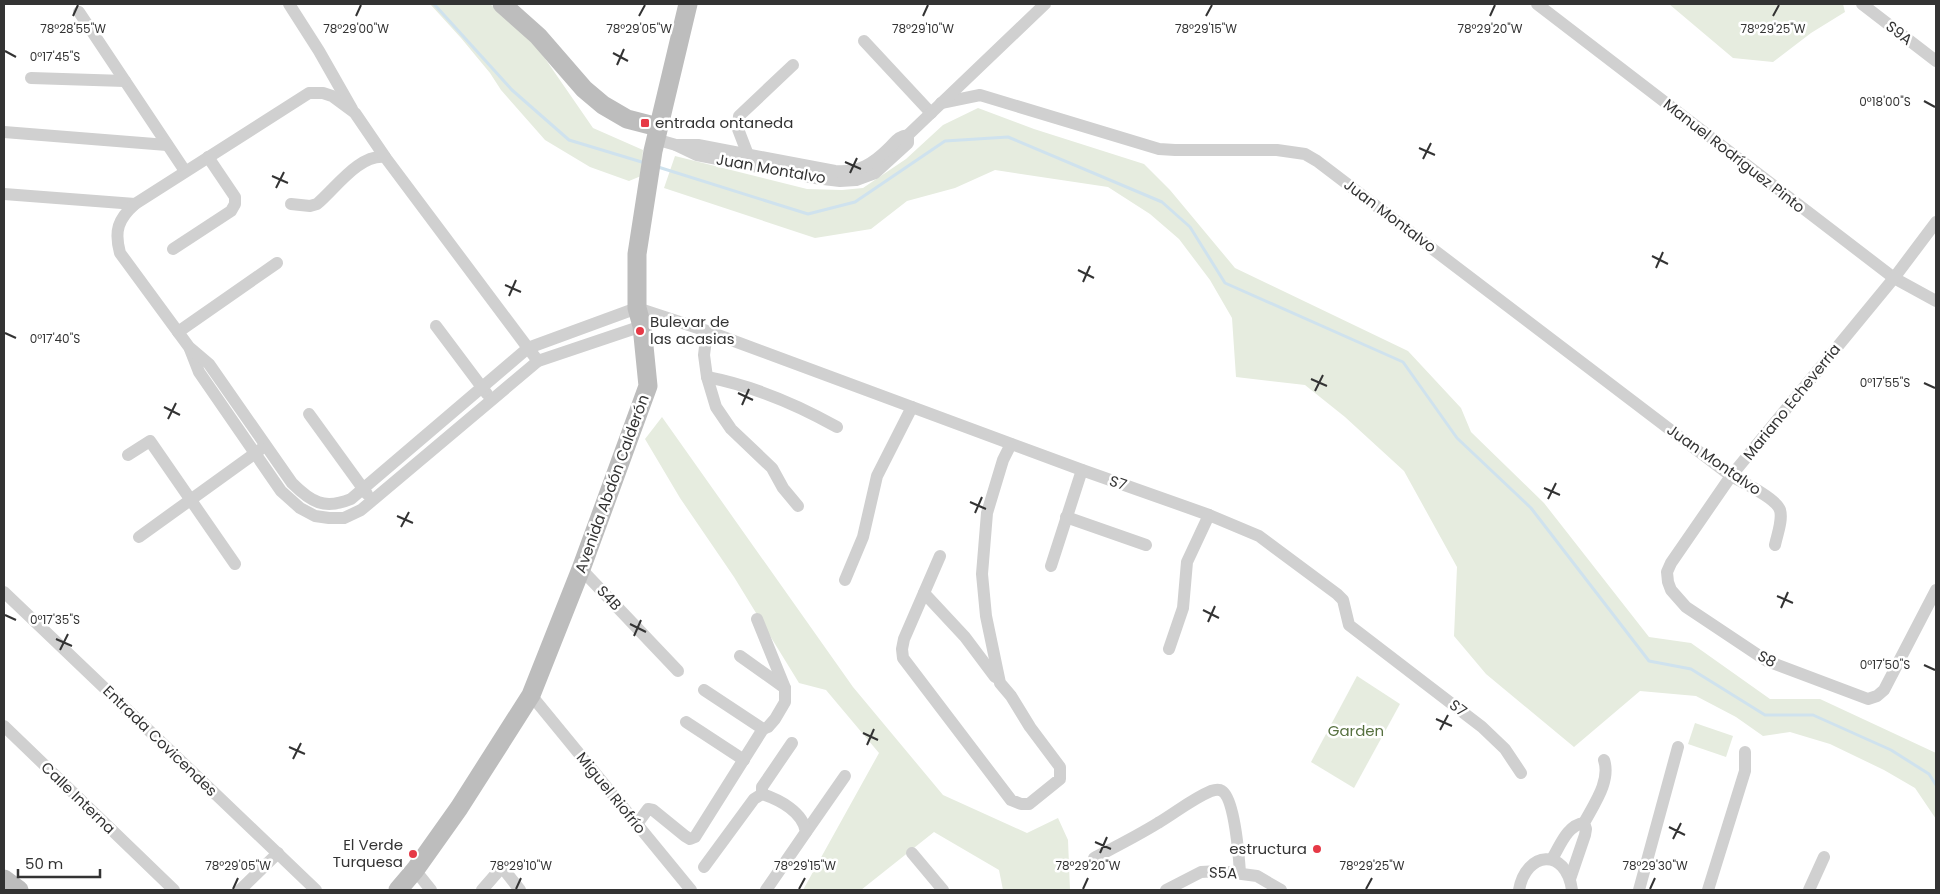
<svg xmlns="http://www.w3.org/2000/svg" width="1940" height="894" font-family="Poppins,sans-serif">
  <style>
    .green { fill: #e6ecdf }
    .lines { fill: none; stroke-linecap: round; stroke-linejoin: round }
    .stream { stroke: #cfe2ee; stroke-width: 3 }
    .street { stroke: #d0d0d0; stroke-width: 12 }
    .secondary { stroke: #bdbdbd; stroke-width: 19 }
    .ticks { fill: none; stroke: #333; stroke-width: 2 }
    .poi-dot { fill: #e63946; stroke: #fff; stroke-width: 2 }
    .labels { text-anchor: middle; stroke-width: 5; stroke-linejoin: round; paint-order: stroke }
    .street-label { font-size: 15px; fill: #333; stroke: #fff }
    .poi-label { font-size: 15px; fill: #333; stroke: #fff; text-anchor: start }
    .park-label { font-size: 15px; fill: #56703f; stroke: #fff }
    .ticks-label { font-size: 12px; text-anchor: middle; fill: #333; stroke: #fff; stroke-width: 5; stroke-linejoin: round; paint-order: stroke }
  </style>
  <rect width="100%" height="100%" fill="#fff"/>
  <!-- green -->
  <g class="green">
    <path d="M430 4H490L535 44 593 128 643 150 641 176 629 181 590 167 545 140 501 90 490 73 461 38Z"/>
    <path d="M1669 4H1843L1845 12 1811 33 1773 62 1733 58Z"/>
    <path d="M978 108 1034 129 1144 164 1170 190 1235 268 1408 351 1461 408 1471 432 1544 503 1649 637 1691 643 1770 699H1820L1936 753V819L1915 788 1884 770 1830 744 1790 732 1763 736 1736 717 1696 696 1640 691 1574 747 1486 674 1454 636 1457 567 1404 471 1345 417 1305 385 1236 377 1232 318 1210 280 1179 239 1150 214 1108 187 995 170 955 188 907 201 871 229 815 238 664 188 675 156 807 189 842 190 863 188 906 159 943 125Z"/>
    <path d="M662 417 853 687 943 795 1027 833 1058 818 1068 840 1070 890H1003L999 870 934 832 861 890H803L879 753 826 690 799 683 734 577 680 498 645 439Z"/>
    <path d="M1357 676 1400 704 1354 788 1311 762Z"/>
    <path d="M1695 723 1733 736 1726 757 1688 744Z"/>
  </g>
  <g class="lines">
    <!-- stream -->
    <g class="stream">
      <path d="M434 4 512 90 569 140 645 163"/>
      <path d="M658 167 808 214 855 202 945 141 1008 137 1162 202 1190 227 1225 283 1403 362 1457 438 1531 508 1649 661 1691 669 1765 715H1813L1891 750 1929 774 1936 785"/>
    </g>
    <!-- street -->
    <g class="street">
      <path d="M289 4 319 51 352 109"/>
      <path d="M1537 4 1894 278 1936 301"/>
      <path d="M1862 4 1936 61"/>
      <path d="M79 12 185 171"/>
      <path d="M864 41 931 113"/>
      <path d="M31 78 125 81"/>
      <path d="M941 103 980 95 1159 149 1175 150H1277L1305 154 1317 161 1731 476C1742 482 1776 498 1780 510 1783 520 1777 535 1775 545"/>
      <path d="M4 132 167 145"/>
      <path d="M655 139 676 145 697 155 815 178 840 181 856 180 875 173 908 143V135"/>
      <path d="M676 145H698L835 171C859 173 873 164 890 147 896 141 899 136 908 135L1045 4"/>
      <path d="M748 155 738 129 739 116 793 65"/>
      <path d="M4 194 135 204"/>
      <path d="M291 204 310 206 317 204C336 188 359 154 385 157"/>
      <path d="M1936 222 1894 278 1731 476 1671 563 1667 572 1668 582 1671 590 1686 607 1767 661 1868 699 1877 696 1884 690 1936 590"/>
      <path d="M173 249 231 211 235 204V197L208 157"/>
      <path d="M436 326 487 394"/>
      <path d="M707 331 704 355 707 377 716 407 731 429 772 468 783 488 798 506"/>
      <path d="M178 332 277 263"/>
      <path d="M190 349 199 372 281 491 300 508 315 516 329 518H344L361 510 538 361 642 326"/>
      <path d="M538 361 528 348 385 157 355 113 332 96 323 93H309L135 204C118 219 114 231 120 253L189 347 209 364 292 483C311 502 324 510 351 499L528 348 637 308 707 331 1082 470 1209 515 1259 536 1337 594 1343 600 1349 625 1482 727 1505 749 1521 773"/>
      <path d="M707 377C754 386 796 404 837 427"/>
      <path d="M309 414 367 494"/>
      <path d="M128 455 150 441 235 564"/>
      <path d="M1066 517 1146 545"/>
      <path d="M139 537 261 449"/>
      <path d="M940 556 904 639 902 649 903 658 1011 800 1021 804H1029L1060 779V767L1030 727 1011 696 1000 683 986 616 982 574 987 513 1003 460 1011 444"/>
      <path d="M1051 566 1082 470"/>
      <path d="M581 569 678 671"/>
      <path d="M845 580 863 537 877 476 912 407"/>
      <path d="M4 592 316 890"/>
      <path d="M924 593 965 637 995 677"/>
      <path d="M1169 649 1183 608 1187 562 1209 515"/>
      <path d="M740 656 785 688"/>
      <path d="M704 690 763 729 768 727 775 719 785 702V688L757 619"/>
      <path d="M531 695 691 890"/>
      <path d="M686 722 744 760"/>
      <path d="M4 726 174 890"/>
      <path d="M762 794V787L792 743"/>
      <path d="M637 824 648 809 653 810 685 836 690 839 695 837 763 729"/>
      <path d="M806 832 845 776"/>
      <path d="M912 853 943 890"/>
      <path d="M1094 858C1115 847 1137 836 1158 823 1175 813 1192 799 1211 791 1214 790 1219 789 1222 791 1235 799 1239 858 1240 873"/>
      <path d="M1552 859C1560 846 1567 825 1584 823"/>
      <path d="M704 867 754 799 762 794C780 800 803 812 806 832L766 890"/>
      <path d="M415 870 431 890"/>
      <path d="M1570 879 1585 835 1586 829 1584 823C1594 804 1611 781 1604 760"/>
      <path d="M240 890 278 853"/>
      <path d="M482 890 502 867 520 890"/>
      <path d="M1166 890 1201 872 1219 871 1257 876 1281 890"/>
      <path d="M1519 890C1526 851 1566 847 1572 890"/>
      <path d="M1639 890 1678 747"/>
      <path d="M1708 890 1745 771V752"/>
      <path d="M1809 890 1824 857"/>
    </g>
    <!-- secondary -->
    <g class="secondary">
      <path d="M502 4 538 36 584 89 603 105 627 119 658 127"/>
      <path d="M4 879 19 890"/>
      <path d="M398 890 415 870 459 808 531 695 581 569 648 386 642 326 637 308V254L653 151 688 4"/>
    </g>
  </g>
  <!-- ticks -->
  <path class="ticks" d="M73 16 78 5M356 16 361 5M639 16 645 5M923 16 928 5M1206 16 1212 5M1490 16 1495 5M1773 16 1779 5M5 51 16 57M613 53 628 61M617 65 624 49M1924 101 1935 107M1419 148 1435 155M1423 159 1431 143M845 162 861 169M850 173 857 158M272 176 288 183M276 188 284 172M1652 256 1668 264M1656 268 1663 252M1078 270 1094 278M1083 282 1090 266M505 285 521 292M509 296 516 280M5 333 16 338M1311 379 1327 386M1924 383 1935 388M1315 391 1323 375M738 393 753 400M742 405 749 389M164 407 180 415M168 419 176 403M1544 488 1560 495M1548 499 1556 483M970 502 986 509M975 513 982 497M397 516 413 523M401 527 409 512M1777 596 1793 603M1781 608 1788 592M1203 610 1219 618M5 615 16 620M1208 622 1215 606M630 624 646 632M634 636 641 620M56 639 72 646M60 650 68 634M1924 665 1935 670M1436 719 1452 726M1440 730 1448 715M863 733 878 740M867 745 874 729M289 747 305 754M293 759 301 743M1669 827 1685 835M1673 839 1681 823M1095 842 1111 849M1100 853 1107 837M233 889 238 878M516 889 521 878M799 889 805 878M1083 889 1088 878M1366 889 1372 878M1650 889 1655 878"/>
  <!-- markers -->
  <g class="poi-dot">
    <rect x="640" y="118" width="10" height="10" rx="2.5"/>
    <circle cx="640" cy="331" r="5"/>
    <circle cx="1317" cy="849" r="5"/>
    <circle cx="413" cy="854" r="5"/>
  </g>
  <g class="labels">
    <!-- street labels -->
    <g class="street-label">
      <text transform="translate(1899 33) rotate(38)" y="5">S9A</text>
      <text transform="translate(1734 156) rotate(38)" y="5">Manuel Rodríguez Pinto</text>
      <text transform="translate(771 169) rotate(10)" y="5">Juan Montalvo</text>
      <text transform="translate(1390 216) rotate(37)" y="5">Juan Montalvo</text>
      <text transform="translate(1792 402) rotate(-51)" y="5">Mariano Echeverria</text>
      <text transform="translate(1714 460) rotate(35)" y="5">Juan Montalvo</text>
      <text transform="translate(1118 483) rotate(19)" y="5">S7</text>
      <text transform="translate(612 484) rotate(-70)" y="5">Avenida Abdón Calderón</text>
      <text transform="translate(609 598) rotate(47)" y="5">S4B</text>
      <text transform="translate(1767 659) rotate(28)" y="5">S8</text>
      <text transform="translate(1458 708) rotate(37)" y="5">S7</text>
      <text transform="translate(160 741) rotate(44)" y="5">Entrada Covicendes</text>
      <text transform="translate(611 793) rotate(51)" y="5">Miguel Riofrío</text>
      <text transform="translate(78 798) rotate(44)" y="5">Calle Interna</text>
      <text transform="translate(1223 873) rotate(2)" y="5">S5A</text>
    </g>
    <!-- poi labels -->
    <g class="poi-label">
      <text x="655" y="128">entrada ontaneda</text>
      <text x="650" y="327">Bulevar de<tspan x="650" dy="17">las acasias</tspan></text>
      <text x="403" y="850" text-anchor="end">El Verde<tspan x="403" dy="17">Turquesa</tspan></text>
      <text x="1307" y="854" text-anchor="end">estructura</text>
    </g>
    <!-- park labels -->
    <g class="park-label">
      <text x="1356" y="736">Garden</text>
    </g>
  </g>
  <g class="ticks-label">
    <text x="73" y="33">78°28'55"W</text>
    <text x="356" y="33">78°29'00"W</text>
    <text x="639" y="33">78°29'05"W</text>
    <text x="923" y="33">78°29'10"W</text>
    <text x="1206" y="33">78°29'15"W</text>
    <text x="1490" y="33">78°29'20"W</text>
    <text x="1773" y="33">78°29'25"W</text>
    <text x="55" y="61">0°17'45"S</text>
    <text x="1885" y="106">0°18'00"S</text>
    <text x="55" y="343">0°17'40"S</text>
    <text x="1885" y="387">0°17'55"S</text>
    <text x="55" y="624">0°17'35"S</text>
    <text x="1885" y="669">0°17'50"S</text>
    <text x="238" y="870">78°29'05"W</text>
    <text x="521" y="870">78°29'10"W</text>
    <text x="805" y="870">78°29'15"W</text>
    <text x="1088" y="870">78°29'20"W</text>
    <text x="1372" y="870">78°29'25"W</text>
    <text x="1655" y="870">78°29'30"W</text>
  </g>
  <!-- border -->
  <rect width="1940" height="894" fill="none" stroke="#333333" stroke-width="10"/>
  <!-- scale -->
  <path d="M18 869v8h82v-8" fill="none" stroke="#333333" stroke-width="2.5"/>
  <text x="25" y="869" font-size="15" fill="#333333" stroke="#ffffff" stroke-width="4" paint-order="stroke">50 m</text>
</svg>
